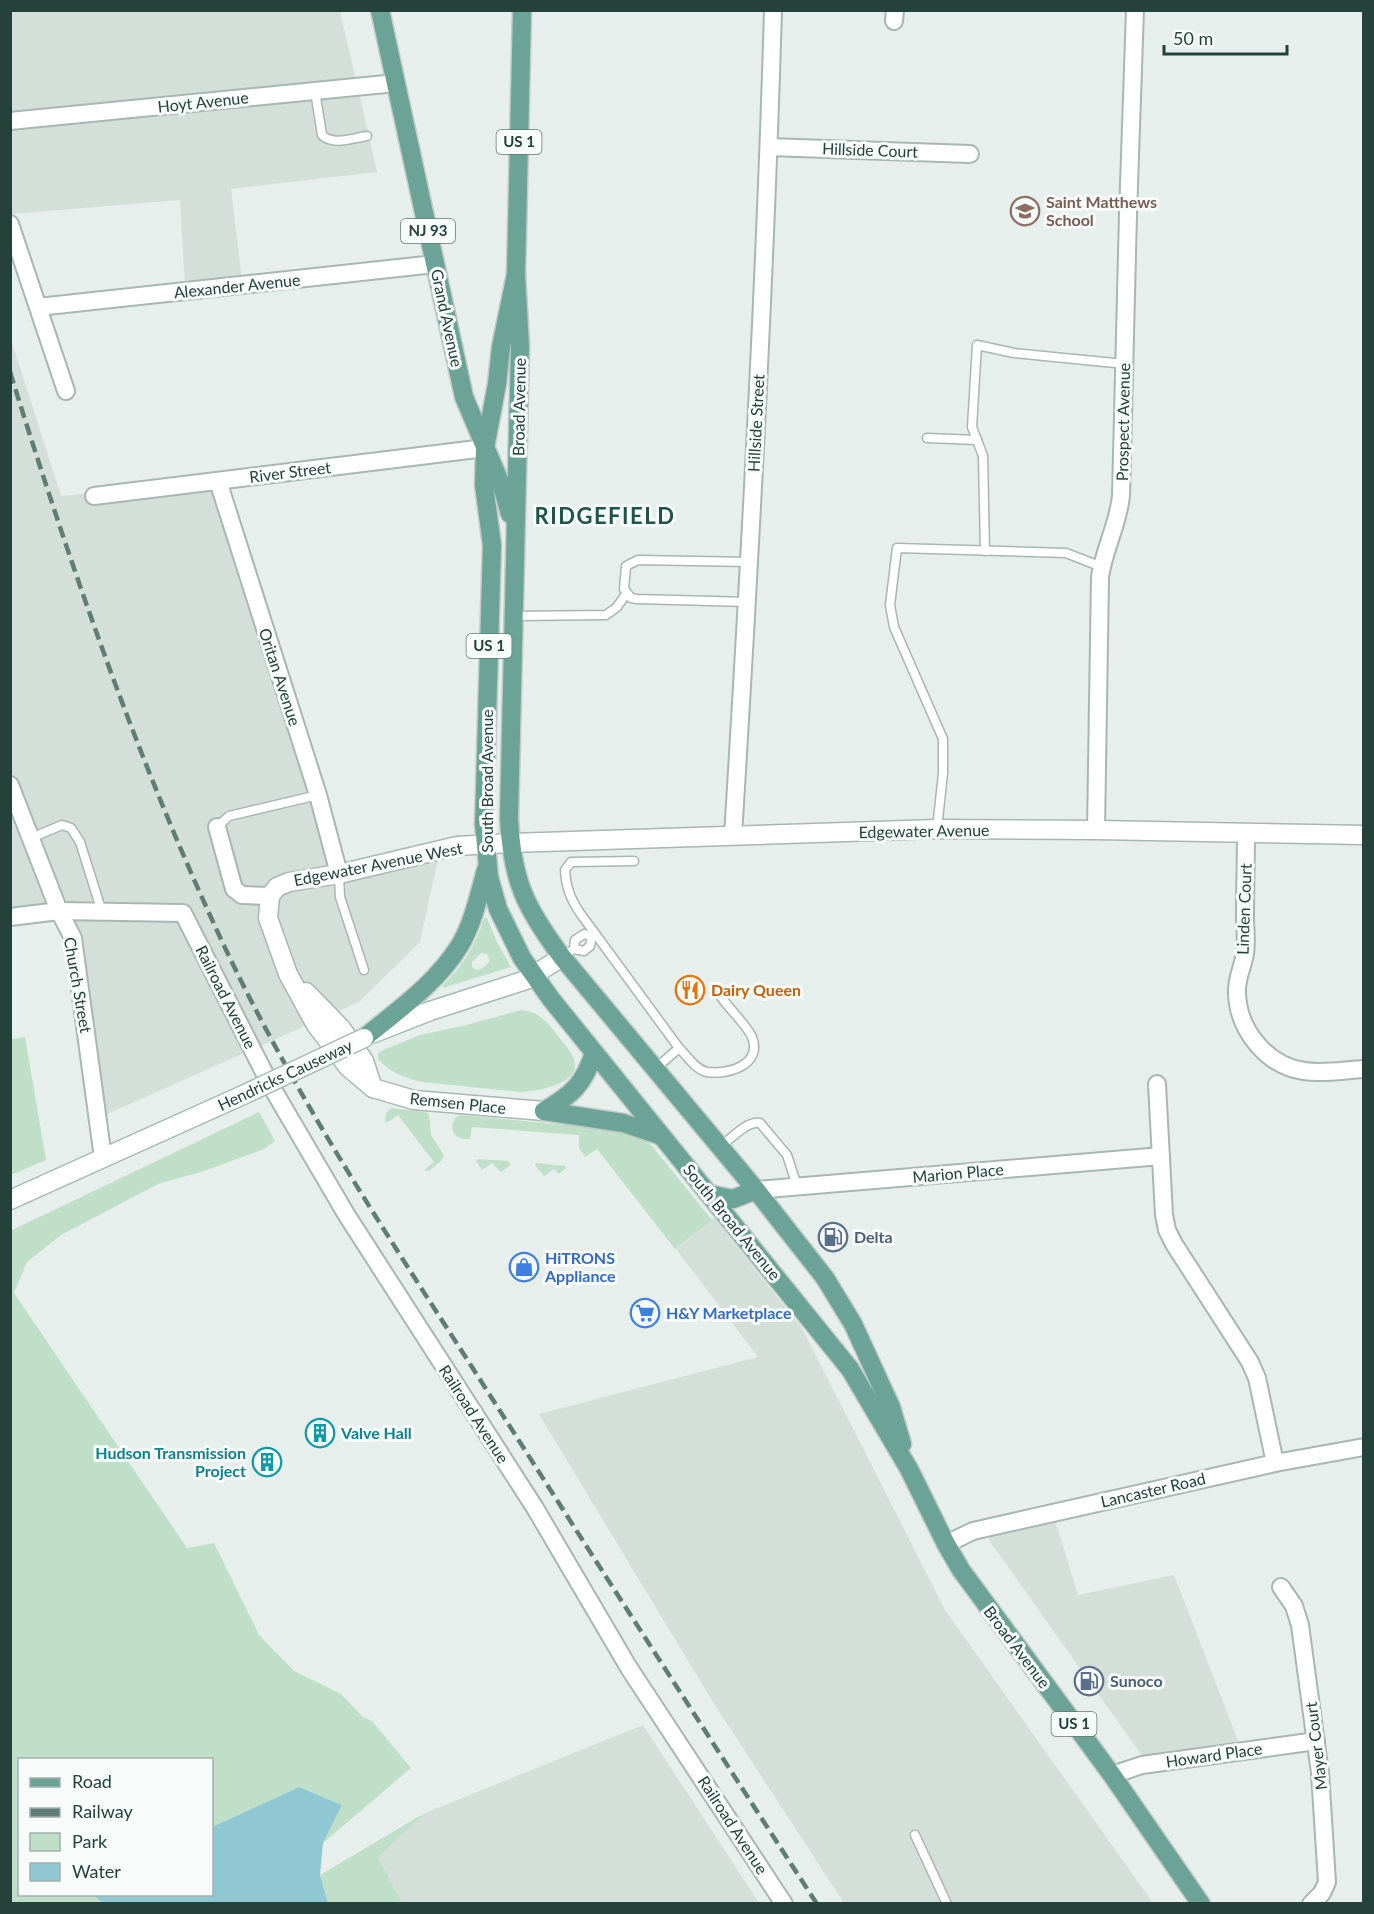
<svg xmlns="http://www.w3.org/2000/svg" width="1374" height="1914" font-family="Lato,sans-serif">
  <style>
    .built { fill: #d4dfda }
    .green { fill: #bfdfc8; fill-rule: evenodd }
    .water { fill: #8fc7d2 }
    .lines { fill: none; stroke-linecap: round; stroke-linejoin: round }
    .service-casing { stroke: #a8b7b2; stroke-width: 11 }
    .minor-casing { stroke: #a8b7b2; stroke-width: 20 }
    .tertiary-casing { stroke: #a8b7b2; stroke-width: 21 }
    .secondary-casing { stroke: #a4bab3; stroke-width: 21 }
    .primary-casing { stroke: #c2cac8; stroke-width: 21 }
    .service { stroke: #fff; stroke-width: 8 }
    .minor { stroke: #fff; stroke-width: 16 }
    .tertiary { stroke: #fff; stroke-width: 18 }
    .secondary { stroke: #fff; stroke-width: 18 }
    .primary { stroke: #6ba496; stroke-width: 18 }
    .rail { stroke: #5f7c75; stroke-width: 4.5; stroke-dasharray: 12 6; stroke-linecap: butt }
    .secondary-bridge-casing { stroke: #a4bab3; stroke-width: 21; stroke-linecap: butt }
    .secondary-bridge { stroke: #fff; stroke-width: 18 }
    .labels { text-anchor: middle; stroke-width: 6; stroke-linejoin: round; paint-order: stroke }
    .shield { fill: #f7fbf9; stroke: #637973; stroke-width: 1.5 }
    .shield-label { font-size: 15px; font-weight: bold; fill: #24413a }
    .street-label { font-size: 16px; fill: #24413a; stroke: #f7fbf9 }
    .education-label { font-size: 16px; font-weight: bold; fill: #785e54; stroke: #f7fbf9; text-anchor: start }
    .food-label { font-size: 16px; font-weight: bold; fill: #c56008; stroke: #f7fbf9; text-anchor: start }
    .service-label { font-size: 16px; font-weight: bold; fill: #4e5e75; stroke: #f7fbf9; text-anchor: start }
    .shop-label { font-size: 16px; font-weight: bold; fill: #366cbe; stroke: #f7fbf9; text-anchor: start }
    .culture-label { font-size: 16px; font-weight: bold; fill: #0d838f; stroke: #f7fbf9; text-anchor: start }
    .district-label { font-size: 22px; font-weight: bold; letter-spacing: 1.5px; fill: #205448; stroke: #f7fbf9 }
  </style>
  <rect width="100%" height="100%" fill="#e6efeb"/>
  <!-- built -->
  <g class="built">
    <path d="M11 11H340L377 172 231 189 242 281 185 287 180 200 11 214Z"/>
    <path d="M10 336 61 496 220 480 345 875 439 854 420 942 359 1002 105 1115 74 916 11 920Z"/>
    <path d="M714 1218 802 1328 945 1610 1153 1903H844L711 1699 539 1414 758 1357 676 1249Z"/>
    <path d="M1053 1513 1078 1595 1174 1575 1242 1751 1151 1768 991 1543 985 1527Z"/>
    <path d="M643 1725 759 1903H402L378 1857 425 1813Z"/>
  </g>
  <!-- green -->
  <g class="green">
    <path d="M484 918H487L496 940 511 967 443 988V985C462 967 477 943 484 918ZM481 953 487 954 490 961 483 968 477 970 472 967V962Z"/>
    <path d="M521 1010C540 1012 547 1022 558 1036 564 1044 574 1054 575 1064 577 1085 536 1091 521 1092L423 1082C406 1079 389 1072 378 1059V1053L381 1051 420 1035 467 1025Z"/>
    <path d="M25 1037 46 1160 11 1175V1039Z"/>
    <path d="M391 1108 425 1112 429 1114 431 1135 444 1155 442 1160 429 1171 424 1170 434 1162 398 1115 388 1122H385L386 1113Z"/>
    <path d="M259 1112 275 1141 264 1149 204 1171 158 1184 61 1235 27 1262 14 1293 187 1548 214 1543 259 1635 294 1671 341 1694 363 1717 372 1721 411 1768 323 1843 342 1805 299 1787 212 1827V1760H20V1894L94 1895 104 1903H11L10 1231Z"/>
    <path d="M460 1115 621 1130 645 1140 652 1146 712 1220 675 1249 597 1149 585 1157 579 1148V1135L472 1127 470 1139C456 1140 448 1132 455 1118Z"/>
    <path d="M479 1159 508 1161 511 1165 501 1172 492 1163 482 1170 476 1161Z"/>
    <path d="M536 1163 565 1166 566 1168 559 1174 554 1169 544 1176 535 1165Z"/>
    <path d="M425 1813 378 1857 402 1903H328L320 1875Z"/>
  </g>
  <!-- water -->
  <path class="water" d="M299 1787 342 1805 323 1843 320 1875 328 1903 104 1904 94 1895 212 1894V1827Z"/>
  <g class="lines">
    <!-- service casing -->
    <g class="service-casing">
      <g id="service">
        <path d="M315 91 322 135C333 146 353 138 367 136"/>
        <path d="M927 438 977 440"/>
        <path d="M985 551 983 456 972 427 977 345 1014 353 1125 364"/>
        <path d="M748 602 637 599 631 598 624 589 626 566 638 560 750 562"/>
        <path d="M514 616 606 615 617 607 626 594"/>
        <path d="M217 827 229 816 318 795"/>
        <path d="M937 829 943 773V739L894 627 890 605 897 548 1066 553 1102 567"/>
        <path d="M31 838 62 825 71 828 80 842 102 912"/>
        <path d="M634 861 571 862 565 870C566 887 570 898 580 913L679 1048C687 1056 696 1070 707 1072 728 1075 763 1065 752 1037 748 1027 728 1007 721 997"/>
        <path d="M339 874 340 897 364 970"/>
        <path d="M562 957 574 949 575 940 584 934 592 936 590 946 584 951 574 949"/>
        <path d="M655 1069 679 1048"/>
        <path d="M720 1147C731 1139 746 1121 760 1123L787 1155 797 1186"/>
        <path d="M915 1835 947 1904"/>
      </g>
    </g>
    <!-- minor casing -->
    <g class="minor-casing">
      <g id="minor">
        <path d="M894 21 895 10"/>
        <path d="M10 121 396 83"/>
        <path d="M769 147 970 154"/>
        <path d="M10 224 66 391"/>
        <path d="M38 307 435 264"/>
        <path d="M218 481 318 795 339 874"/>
        <path d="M94 496 485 448"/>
        <path d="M10 785 59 911 73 938 103 1158"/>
        <path d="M217 827 234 889 242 895 270 896"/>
        <path d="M1096 830 1100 577C1104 549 1118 525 1121 496L1128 214 1135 10"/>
        <path d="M1246 833C1246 861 1245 889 1245 916 1245 928 1247 941 1245 953 1243 967 1236 979 1237 993 1238 1030 1267 1066 1304 1071 1323 1074 1344 1070 1364 1069"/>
        <path d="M733 836C750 561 765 286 773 10"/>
        <path d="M10 917 59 911 183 913 271 1086 346 1214 535 1508 629 1668 784 1904"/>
        <path d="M1157 1084 1164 1215 1167 1230 1174 1244 1250 1362 1257 1378 1275 1463"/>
        <path d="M756 1190 1161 1156"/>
        <path d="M946 1544 973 1531 1275 1463 1364 1447"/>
        <path d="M1281 1587 1294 1606 1300 1625 1320 1773 1327 1882 1322 1893 1311 1904"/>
        <path d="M1112 1775 1142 1765 1316 1741"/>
      </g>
    </g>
    <!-- tertiary casing -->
    <g class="tertiary-casing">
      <g id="tertiary">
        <path d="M306 992 341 1028 364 1061 373 1088"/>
        <path d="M544 1111 414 1100 373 1088 348 1067 316 1025 288 974 268 918 270 896 277 887 289 882 339 874 457 846 511 843 937 829 1096 830 1364 835"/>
      </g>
    </g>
    <!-- secondary casing -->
    <g class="secondary-casing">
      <g id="secondary">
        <path d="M374 1033 430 1011 526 980 562 957"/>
        <path d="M10 1200 243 1095"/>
      </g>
    </g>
    <!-- primary casing -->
    <g class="primary-casing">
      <g id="primary">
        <path d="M380 10 464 397 503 489 510 514"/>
        <path d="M522 10 516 274 520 346 509 818C512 881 525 907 562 957L756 1190 825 1278 853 1324 891 1407 902 1444"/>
        <path d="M516 274 501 347 497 384 485 448 484 485 492 545 484 824 489 877 498 909 522 958 551 999 850 1369 909 1469 946 1544 961 1570 1112 1775 1201 1904"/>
        <path d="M364 1038C398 1010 437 983 460 945 473 923 479 895 486 870"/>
        <path d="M544 1111 623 1123 659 1135"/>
        <path d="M544 1111C572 1095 584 1084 594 1053"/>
        <path d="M709 1194 733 1199 756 1190"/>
      </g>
    </g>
    <!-- service -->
    <use href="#service" class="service"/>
    <!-- minor -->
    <use href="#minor" class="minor"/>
    <!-- tertiary -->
    <use href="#tertiary" class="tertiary"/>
    <!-- secondary -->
    <use href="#secondary" class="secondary"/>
    <!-- primary -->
    <use href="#primary" class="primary"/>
    <!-- rail -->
    <path class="rail" d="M10 372C70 564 135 754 220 937 290 1088 382 1227 472 1367 586 1546 701 1725 817 1904"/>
    <!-- secondary-bridge casing -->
    <g class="secondary-bridge-casing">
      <path id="secondary-bridge" d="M243 1095 364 1038"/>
    </g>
    <!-- secondary-bridge -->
    <use href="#secondary-bridge" class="secondary-bridge"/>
  </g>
  <!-- icons -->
  <defs>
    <g id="school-ring" transform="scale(1.5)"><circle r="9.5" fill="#f7fbf9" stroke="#8d6e63" stroke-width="1.5"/><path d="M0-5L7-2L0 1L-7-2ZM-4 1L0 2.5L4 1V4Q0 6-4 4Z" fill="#8d6e63"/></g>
    <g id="restaurant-ring" transform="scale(1.5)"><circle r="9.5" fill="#f7fbf9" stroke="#e8710a" stroke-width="1.5"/><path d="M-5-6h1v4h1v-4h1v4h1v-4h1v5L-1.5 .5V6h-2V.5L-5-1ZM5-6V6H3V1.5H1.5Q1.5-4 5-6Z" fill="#e8710a"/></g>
    <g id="fuel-ring" transform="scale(1.5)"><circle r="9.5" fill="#f7fbf9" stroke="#5c6f8a" stroke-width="1.5"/><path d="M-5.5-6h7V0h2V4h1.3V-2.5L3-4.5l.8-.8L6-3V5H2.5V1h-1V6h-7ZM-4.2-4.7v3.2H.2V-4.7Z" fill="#5c6f8a"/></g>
    <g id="shop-ring" transform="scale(1.5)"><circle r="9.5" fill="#f7fbf9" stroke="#3f7fe0" stroke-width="1.5"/><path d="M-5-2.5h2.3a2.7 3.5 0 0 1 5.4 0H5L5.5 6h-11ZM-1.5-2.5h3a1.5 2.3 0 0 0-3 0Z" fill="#3f7fe0"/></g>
    <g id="supermarket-ring" transform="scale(1.5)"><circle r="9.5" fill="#f7fbf9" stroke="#3f7fe0" stroke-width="1.5"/><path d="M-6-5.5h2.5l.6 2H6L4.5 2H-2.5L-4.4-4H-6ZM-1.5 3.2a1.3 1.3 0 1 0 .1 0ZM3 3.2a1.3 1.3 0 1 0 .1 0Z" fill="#3f7fe0"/></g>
    <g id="building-ring" transform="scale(1.5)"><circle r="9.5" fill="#f7fbf9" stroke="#0f9aa8" stroke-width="1.5"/><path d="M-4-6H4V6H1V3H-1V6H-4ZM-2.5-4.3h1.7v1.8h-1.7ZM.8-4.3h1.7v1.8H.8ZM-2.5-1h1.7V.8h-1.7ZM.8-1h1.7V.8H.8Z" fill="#0f9aa8"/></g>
  </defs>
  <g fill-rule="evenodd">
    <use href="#school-ring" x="1025" y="211"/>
    <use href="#restaurant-ring" x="690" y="990"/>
    <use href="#fuel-ring" x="833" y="1237"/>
    <use href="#shop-ring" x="524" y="1267"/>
    <use href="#supermarket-ring" x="645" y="1313"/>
    <use href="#building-ring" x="320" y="1433"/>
    <use href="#building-ring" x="267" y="1462"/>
    <use href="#fuel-ring" x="1089" y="1681"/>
  </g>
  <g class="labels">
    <!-- shield labels -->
    <g class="shield">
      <rect x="496.5" y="130" width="45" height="24" rx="4.5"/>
      <rect x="401" y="219" width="54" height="24" rx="4.5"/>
      <rect x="466.5" y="634" width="45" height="24" rx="4.5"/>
      <rect x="1051.5" y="1712" width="45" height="24" rx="4.5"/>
    </g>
    <g class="shield-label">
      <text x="519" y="147">US 1</text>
      <text x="428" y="236">NJ 93</text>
      <text x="489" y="651">US 1</text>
      <text x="1074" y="1729">US 1</text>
    </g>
    <!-- street labels -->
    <g class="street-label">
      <text transform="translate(203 102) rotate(-6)" y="6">Hoyt Avenue</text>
      <text transform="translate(870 150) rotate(2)" y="6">Hillside Court</text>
      <text transform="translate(237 286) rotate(-6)" y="6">Alexander Avenue</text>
      <text transform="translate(447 318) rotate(78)" y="6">Grand Avenue</text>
      <text transform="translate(519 407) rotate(-89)" y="6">Broad Avenue</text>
      <text transform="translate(1123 422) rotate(-89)" y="6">Prospect Avenue</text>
      <text transform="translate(756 423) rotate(-87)" y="6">Hillside Street</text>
      <text transform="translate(290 472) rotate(-7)" y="6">River Street</text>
      <text transform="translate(280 677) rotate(72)" y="6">Oritan Avenue</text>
      <text transform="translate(487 781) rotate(-90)" y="6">South Broad Avenue</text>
      <text transform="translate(924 831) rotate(-1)" y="6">Edgewater Avenue</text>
      <text transform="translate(378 864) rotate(-11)" y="6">Edgewater Avenue West</text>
      <text transform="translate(1244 909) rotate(-88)" y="6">Linden Court</text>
      <text transform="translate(78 985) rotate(80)" y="6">Church Street</text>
      <text transform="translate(226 997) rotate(63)" y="6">Railroad Avenue</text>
      <text transform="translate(285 1075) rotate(-25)" y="6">Hendricks Causeway</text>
      <text transform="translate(458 1103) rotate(6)" y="6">Remsen Place</text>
      <text transform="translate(958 1173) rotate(-5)" y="6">Marion Place</text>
      <text transform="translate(732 1222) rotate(51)" y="6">South Broad Avenue</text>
      <text transform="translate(474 1414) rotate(57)" y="6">Railroad Avenue</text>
      <text transform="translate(1153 1490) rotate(-13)" y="6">Lancaster Road</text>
      <text transform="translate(1017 1647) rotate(53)" y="6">Broad Avenue</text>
      <text transform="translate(1316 1746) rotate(-97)" y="6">Mayer Court</text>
      <text transform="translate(1214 1755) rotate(-8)" y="6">Howard Place</text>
      <text transform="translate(733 1825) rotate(57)" y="6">Railroad Avenue</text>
    </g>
    <!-- education labels -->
    <g class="education-label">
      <text x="1046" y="208">Saint Matthews<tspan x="1046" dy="18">School</tspan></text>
    </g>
    <!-- food labels -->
    <g class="food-label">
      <text x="711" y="996">Dairy Queen</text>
    </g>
    <!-- service labels -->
    <g class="service-label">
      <text x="854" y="1243">Delta</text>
      <text x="1110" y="1687">Sunoco</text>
    </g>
    <!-- shop labels -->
    <g class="shop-label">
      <text x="545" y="1264">HiTRONS<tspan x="545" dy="18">Appliance</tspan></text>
      <text x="666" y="1319">H&amp;Y Marketplace</text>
    </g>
    <!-- culture labels -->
    <g class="culture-label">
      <text x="341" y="1439">Valve Hall</text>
      <text x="246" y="1459" text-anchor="end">Hudson Transmission<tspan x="246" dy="18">Project</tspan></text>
    </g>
    <!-- district labels -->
    <g class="district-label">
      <text x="605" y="524">RIDGEFIELD</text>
    </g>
  </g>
  <!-- border -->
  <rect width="1374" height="1914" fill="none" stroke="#24413a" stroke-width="24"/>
  <!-- legend -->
  <rect x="18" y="1758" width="195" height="138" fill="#f7fbf9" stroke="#a3b1ad" stroke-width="1.5"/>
  <rect x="30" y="1778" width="30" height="9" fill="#6ba496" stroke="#a3b1ad" stroke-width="1.5"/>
  <text x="72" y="1788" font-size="18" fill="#24413a">Road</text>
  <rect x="30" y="1808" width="30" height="9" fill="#5f7c75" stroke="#a3b1ad" stroke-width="1.5"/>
  <text x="72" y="1818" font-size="18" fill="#24413a">Railway</text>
  <rect x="30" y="1833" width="30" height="18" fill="#bfdfc8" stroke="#a3b1ad" stroke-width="1.5"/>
  <text x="72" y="1848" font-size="18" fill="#24413a">Park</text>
  <rect x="30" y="1863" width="30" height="18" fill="#8fc7d2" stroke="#a3b1ad" stroke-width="1.5"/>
  <text x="72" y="1878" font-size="18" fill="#24413a">Water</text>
  <!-- scale -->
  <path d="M1164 45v9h123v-9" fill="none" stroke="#24413a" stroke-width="3"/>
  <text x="1173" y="45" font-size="18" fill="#24413a" stroke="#f7fbf9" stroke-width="4.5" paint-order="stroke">50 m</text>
</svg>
